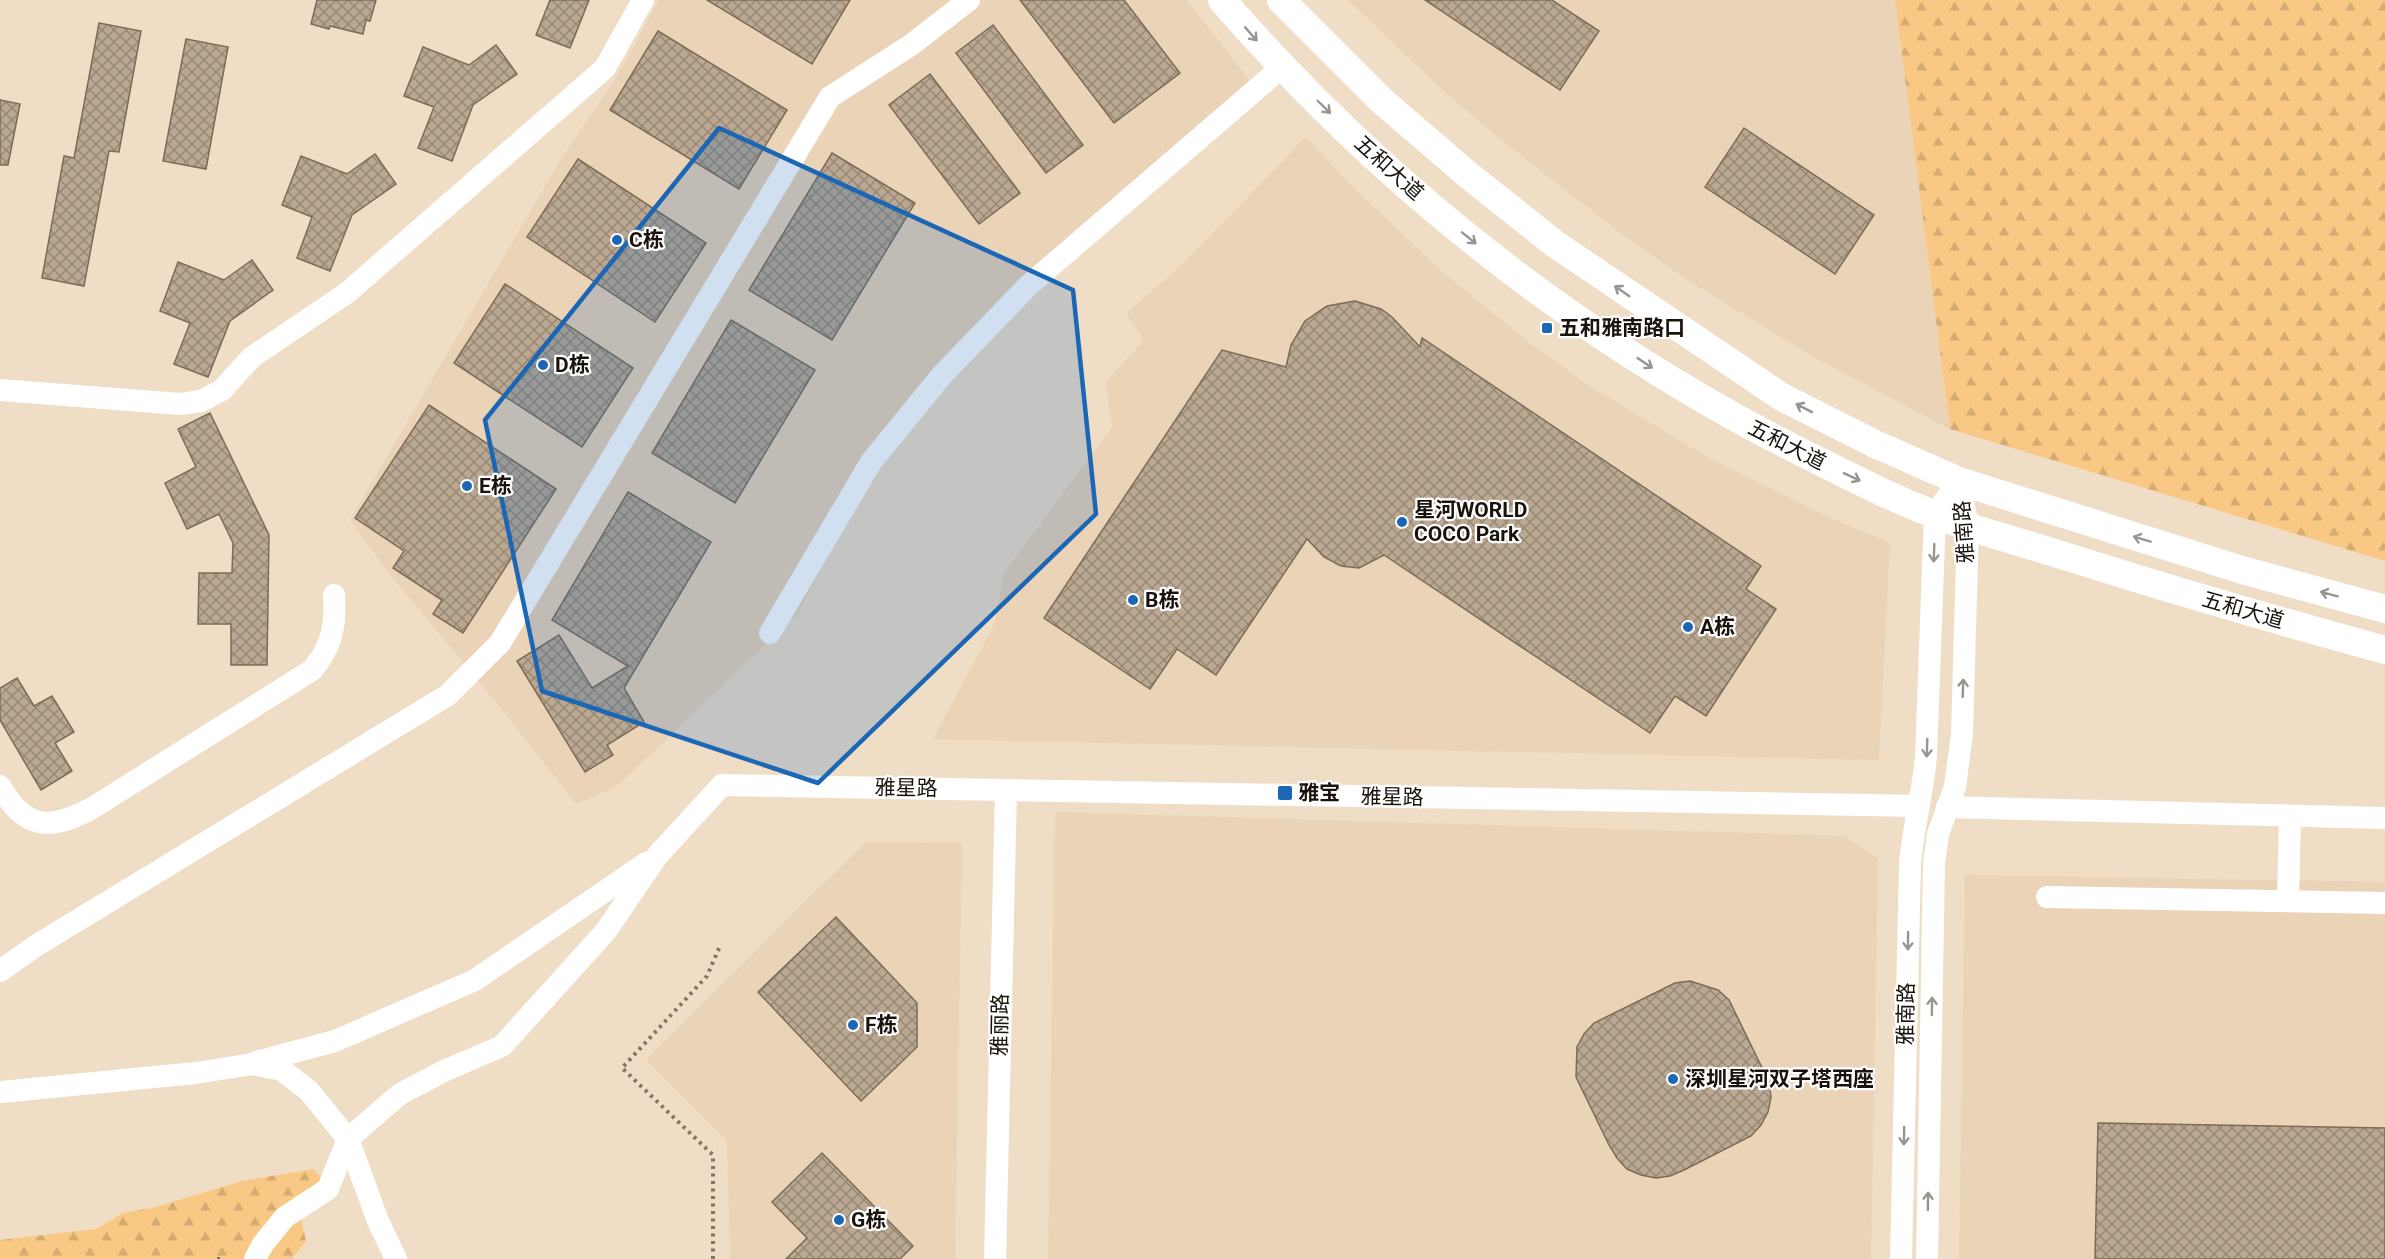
<svg xmlns="http://www.w3.org/2000/svg" width="2385" height="1259" font-family="Roboto,'Noto Sans SC',sans-serif">
  <style>
    .built { fill: #ead3b6 }
    .forest { fill: url(#forest-firs) }
    .building { fill: url(#building-cross-hatch); stroke: #7c6c57; stroke-width: 1.5 }
    .lines { fill: none; stroke-linecap: round; stroke-linejoin: round }
    .path { stroke: #817565; stroke-width: 4; stroke-dasharray: 3 4.5; stroke-linecap: butt }
    .minor { stroke: #fff; stroke-width: 22 }
    .major { stroke: #fff; stroke-width: 28 }
    .oneway { stroke: #989591 }
    .marked { fill: #1b66b5; fill-opacity: 0.2; stroke: #1b66b5; stroke-width: 4.5; stroke-linejoin: round }
    .poi-dot { fill: #1b66b5; stroke: #fff; stroke-width: 2 }
    .labels { text-anchor: middle; stroke-width: 4.5; stroke-linejoin: round; paint-order: stroke }
    .street-label { font-size: 21px; fill: #19130b; stroke: #fff }
    .poi-label { font-size: 21px; font-weight: bold; fill: #19130b; stroke: #fff; text-anchor: start }
  </style>
  <defs>
    <pattern id="forest-firs" width="22" height="20" patternUnits="userSpaceOnUse" patternTransform="scale(1.5)"><rect width="22" height="20" fill="#fac885"/><path d="M5 1l3.5 6h-7zM16 11l3.5 6h-7z" fill="#d6ab72"/></pattern>
    <pattern id="building-cross-hatch" width="8" height="8" patternUnits="userSpaceOnUse" patternTransform="scale(1.5)"><rect width="8" height="8" fill="#baa892"/><path d="M0 0l8 8M0 8l8-8" fill="none" stroke="#968875"/></pattern>
  </defs>
  <rect width="100%" height="100%" fill="#efddc6"/>
  <!-- built -->
  <g class="built">
    <path d="M659 0H1187L1253 85 899 416 797 615 616 787 576 804 501 708 388 572 350 520 561 159 616 78Z"/>
    <path d="M1348 0H1895L1950 429 1817 359 1689 281 1627 238 1505 143 1446 93Z"/>
    <path d="M1306 137 1349 183 1441 271 1539 350 1591 387 1707 457 1828 517 1890 543 1879 760 933 739 995 623 1003 574 1112 427 1106 382 1144 340 1126 313 1182 265Z"/>
    <path d="M1055 812 1844 836 1878 859 1871 1259H1048Z"/>
    <path d="M866 842 962 843 955 1259H730L727 1140 646 1059Z"/>
    <path d="M1965 875 2385 882V1259H1959Z"/>
  </g>
  <!-- forest -->
  <g class="forest">
    <path d="M1895 0H2385V561L1950 429Z"/>
    <path d="M313 1169 322 1179 297 1201 306 1241 292 1259H0V1240L96 1229 123 1213 156 1207 242 1181Z"/>
  </g>
  <!-- building -->
  <g class="building">
    <path d="M317 0H376L370 21 366 20 363 34 330 26 329 29 311 24Z"/>
    <path d="M550 0H589L570 48 536 35Z"/>
    <path d="M707 0H850L812 64Z"/>
    <path d="M1020 0H1124L1180 73 1114 123Z"/>
    <path d="M1425 0H1552L1599 31 1560 90Z"/>
    <path d="M99 23 141 31 119 152 109 151 84 286 42 278 64 156 74 158Z"/>
    <path d="M993 25 1083 145 1046 173 956 53Z"/>
    <path d="M658 31 787 110 739 189 610 110Z"/>
    <path d="M186 39 228 47 206 169 163 161Z"/>
    <path d="M496 45 517 74 473 105 452 161 418 148 434 107 404 96 423 47 469 65Z"/>
    <path d="M930 74 1020 193 979 224 889 105Z"/>
    <path d="M0 100 20 104 8 165H0Z"/>
    <path d="M1744 128 1874 215 1835 274 1705 187Z"/>
    <path d="M832 153 915 203 832 340 749 290Z"/>
    <path d="M375 154 396 184 352 215 330 271 297 258 312 217 282 205 301 156 347 174Z"/>
    <path d="M578 159 706 243 655 322 527 237Z"/>
    <path d="M252 260 273 290 230 321 208 377 174 364 190 323 160 311 178 262 224 280Z"/>
    <path d="M505 284 633 368 582 447 454 363Z"/>
    <path d="M1355 301 1381 309 1392 317 1420 347 1422 338 1761 566 1746 589 1776 609 1706 716 1675 696 1650 733 1384 555 1359 568 1341 566 1324 557 1307 539 1216 675 1177 649 1150 689 1044 618 1222 350 1286 367 1291 345 1305 321 1327 306Z"/>
    <path d="M731 320 815 370 735 503 652 453Z"/>
    <path d="M429 405 556 489 463 633 433 614 442 600 393 568 404 551 355 518Z"/>
    <path d="M210 413 269 535 267 665H231V624H198L199 573H232L233 543 219 514 187 529 165 483 196 467 178 429Z"/>
    <path d="M628 492 711 542 624 688 644 722 607 745 613 755 585 772 517 661 559 635 592 688 628 666 552 620Z"/>
    <path d="M17 678 34 706 52 696 74 732 55 743 72 771 41 790 0 720V688Z"/>
    <path d="M836 917 917 1003V1047L861 1101 758 992Z"/>
    <path d="M1690 981 1718 990 1729 1000 1769 1082 1771 1097 1768 1112 1761 1125 1751 1136 1684 1170 1670 1176 1656 1178 1641 1175 1627 1169 1617 1158 1609 1145 1576 1077 1577 1047 1584 1034 1594 1023 1675 983Z"/>
    <path d="M2098 1123 2385 1128V1259H2095Z"/>
    <path d="M822 1153 913 1246 900 1259H786L807 1238 772 1202Z"/>
  </g>
  <g class="lines">
    <!-- path -->
    <g class="path">
      <path d="M217 1259H220"/>
      <path d="M713 1259V1155L622 1068 707 976 720 946"/>
    </g>
    <!-- minor -->
    <g class="minor">
      <path d="M0 390 180 404 201 401 222 390 252 357 347 293 605 68 643 0"/>
      <path d="M770 633 871 462 942 375 1029 285 1281 68"/>
      <path d="M0 786C26 832 52 830 94 807L312 670C332 647 336 625 334 595"/>
      <path d="M1947 807 2385 818"/>
      <path d="M2047 897 2385 903"/>
      <path d="M2288 901 2290 816"/>
      <path d="M0 971 37 945 448 695 500 643 830 97 911 45 969 0"/>
      <path d="M256 1062 335 1041 475 980 646 863"/>
      <path d="M0 1092 196 1073 252 1064 282 1070 309 1091 348 1139 400 1094 444 1071 502 1046 606 931 657 856 722 785 1918 806"/>
      <path d="M348 1139 378 1221 396 1259"/>
      <path d="M255 1259 263 1244 285 1217 328 1189 348 1139"/>
      <path d="M995 1259 1006 790"/>
      <path d="M1901 1259 1910 864C1913 827 1923 793 1926 756L1935 514 1959 481"/>
      <path d="M1927 1259 1934 863 1938 834 1955 787 1962 734 1968 525 1959 481"/>
    </g>
    <!-- major -->
    <g class="major">
      <path d="M1222 0C1387 190 1591 349 1817 460 1857 480 1898 501 1941 517 1983 533 2028 544 2071 558 2175 591 2279 621 2385 650"/>
      <path d="M1281 0 1381 100 1467 174 1555 244 1780 396 1875 444 1959 481 2242 570 2385 609"/>
    </g>
  </g>
  <!-- one-way arrows -->
  <defs><path id="oneway-shaft" d="M-6 0H5M1.5-3L5.5 0L1.5 3" fill="none" stroke-width="1.6" stroke-linecap="round" stroke-linejoin="round" transform="scale(1.5)"/></defs>
  <g class="oneway">
    <use href="#oneway-shaft" transform="translate(1251 34) rotate(49)"/>
    <use href="#oneway-shaft" transform="translate(1324 107) rotate(44)"/>
    <use href="#oneway-shaft" transform="translate(1469 238) rotate(39)"/>
    <use href="#oneway-shaft" transform="translate(1622 291) rotate(-145)"/>
    <use href="#oneway-shaft" transform="translate(1645 363) rotate(34)"/>
    <use href="#oneway-shaft" transform="translate(1804 408) rotate(-153)"/>
    <use href="#oneway-shaft" transform="translate(1852 477) rotate(25)"/>
    <use href="#oneway-shaft" transform="translate(2142 539) rotate(-163)"/>
    <use href="#oneway-shaft" transform="translate(1934 553) rotate(92)"/>
    <use href="#oneway-shaft" transform="translate(2329 594) rotate(-165)"/>
    <use href="#oneway-shaft" transform="translate(1963 688) rotate(-88)"/>
    <use href="#oneway-shaft" transform="translate(1927 748) rotate(92)"/>
    <use href="#oneway-shaft" transform="translate(1908 941) rotate(91)"/>
    <use href="#oneway-shaft" transform="translate(1932 1006) rotate(-89)"/>
    <use href="#oneway-shaft" transform="translate(1904 1136) rotate(91)"/>
    <use href="#oneway-shaft" transform="translate(1928 1201) rotate(-89)"/>
  </g>
  <!-- marked area -->
  <path class="marked" d="M719 128 1073 290 1096 514 818 783 542 691 485 420Z"/>
  <!-- markers -->
  <g class="poi-dot">
    <circle cx="617" cy="240" r="6"/>
    <rect x="1541" y="322" width="12" height="12" rx="3"/>
    <circle cx="543" cy="365" r="6"/>
    <circle cx="467" cy="486" r="6"/>
    <circle cx="1402" cy="522" r="6"/>
    <circle cx="1133" cy="600" r="6"/>
    <circle cx="1688" cy="627" r="6"/>
    <rect x="1277" y="785" width="16" height="16" rx="3"/>
    <circle cx="853" cy="1025" r="6"/>
    <circle cx="1673" cy="1079" r="6"/>
    <circle cx="839" cy="1220" r="6"/>
  </g>
  <g class="labels">
    <!-- street labels -->
    <g class="street-label">
      <text transform="translate(1389 168) rotate(42)" y="7">五和大道</text>
      <text transform="translate(1787 445) rotate(27)" y="7">五和大道</text>
      <text transform="translate(1964 532) rotate(-94)" y="7">雅南路</text>
      <text transform="translate(2243 610) rotate(16)" y="7">五和大道</text>
      <text transform="translate(906 788) rotate(1)" y="7">雅星路</text>
      <text transform="translate(1392 797) rotate(1)" y="7">雅星路</text>
      <text transform="translate(1906 1014) rotate(-89)" y="7">雅南路</text>
      <text transform="translate(1000 1025) rotate(-89)" y="7">雅丽路</text>
    </g>
    <!-- poi labels -->
    <g class="poi-label">
      <text x="629" y="247">C栋</text>
      <text x="1559" y="335">五和雅南路口</text>
      <text x="555" y="372">D栋</text>
      <text x="479" y="493">E栋</text>
      <text x="1414" y="517">星河WORLD<tspan x="1414" dy="24">COCO Park</tspan></text>
      <text x="1145" y="607">B栋</text>
      <text x="1700" y="634">A栋</text>
      <text x="1298" y="800">雅宝</text>
      <text x="865" y="1032">F栋</text>
      <text x="1685" y="1086">深圳星河双子塔西座</text>
      <text x="851" y="1227">G栋</text>
    </g>
  </g>
</svg>
